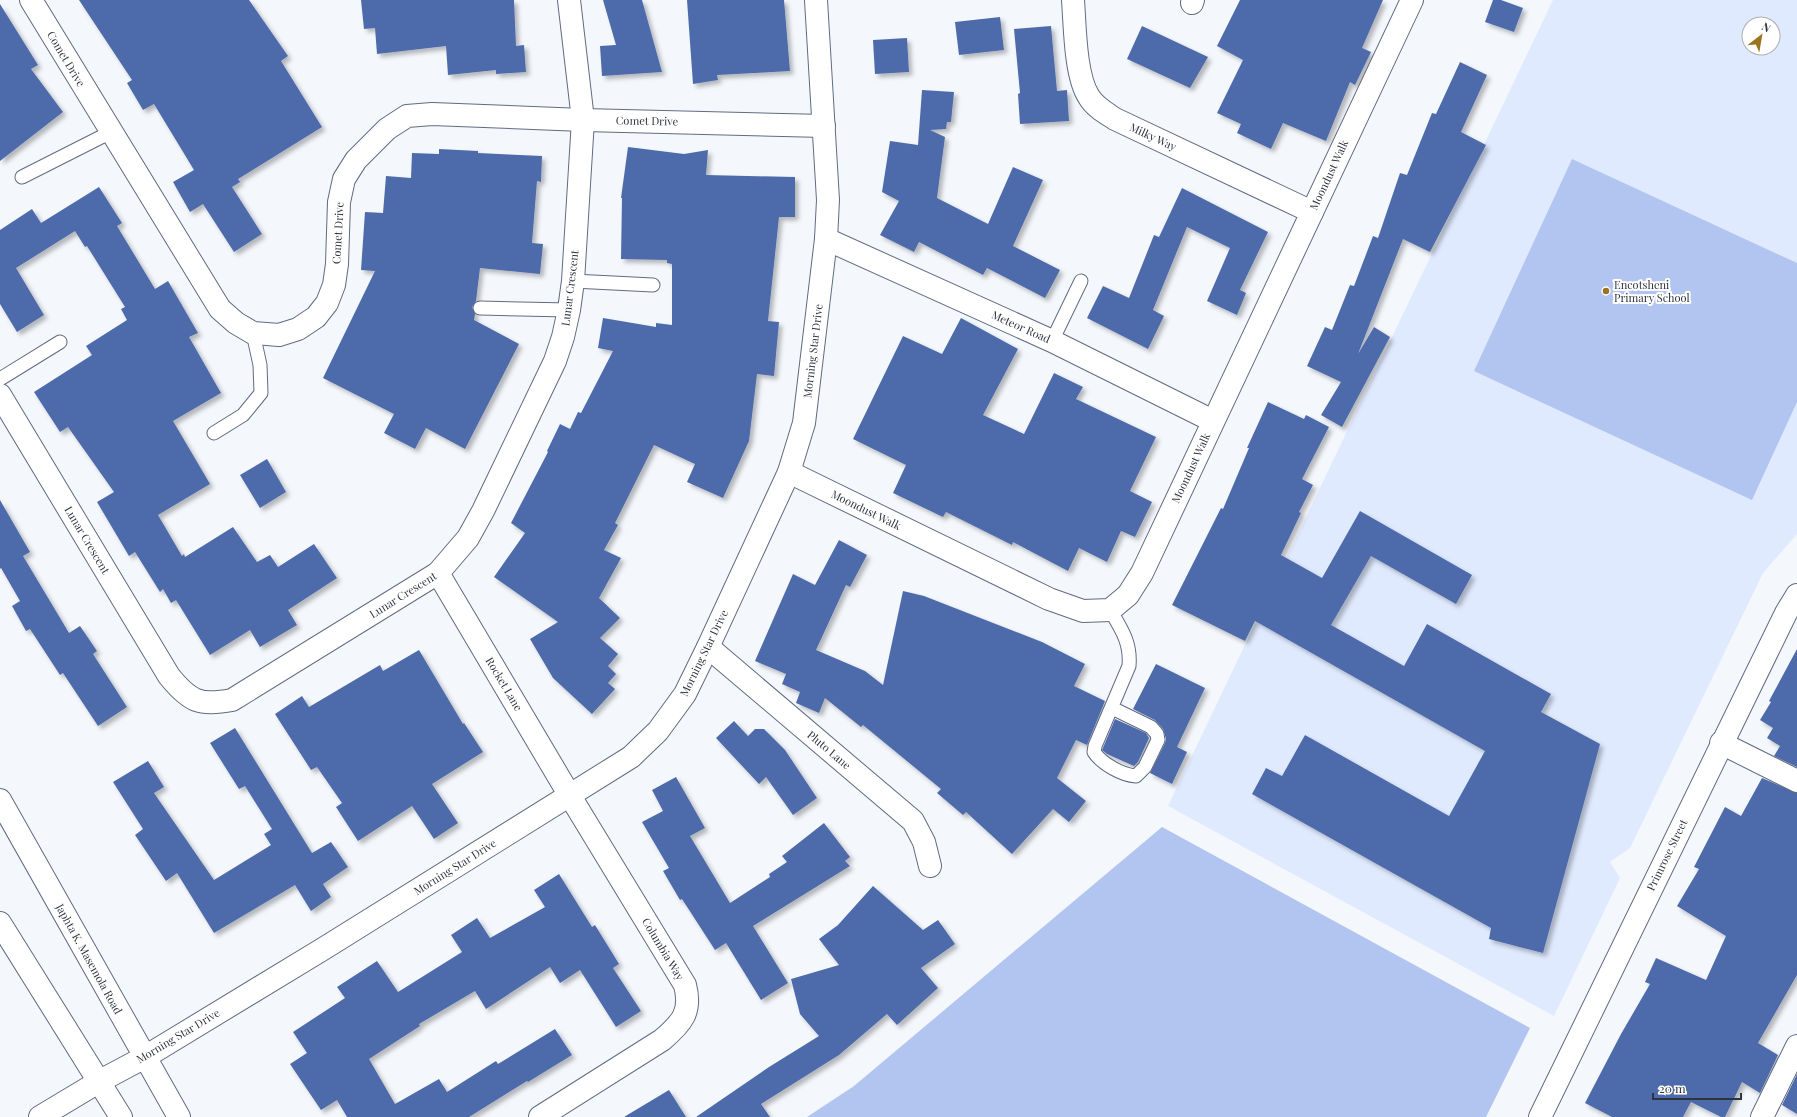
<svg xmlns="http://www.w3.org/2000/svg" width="1797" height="1117" font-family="'Playfair Display',serif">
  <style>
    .built { fill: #e0eaff; fill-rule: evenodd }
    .green { fill: #b1c5f0 }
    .building { fill: #4e6baa; filter: url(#shadow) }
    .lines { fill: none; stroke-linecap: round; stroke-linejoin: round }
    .lane-casing { stroke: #606b82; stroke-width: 15 }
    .street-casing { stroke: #606b82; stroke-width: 24 }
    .secondary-casing { stroke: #606b82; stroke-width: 24 }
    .lane { stroke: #fff; stroke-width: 13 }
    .street { stroke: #fff; stroke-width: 22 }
    .secondary { stroke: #fff; stroke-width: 22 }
    .poi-dot { fill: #99751f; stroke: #fff; stroke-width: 1.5 }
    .labels { text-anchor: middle; stroke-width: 4; stroke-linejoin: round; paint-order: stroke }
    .street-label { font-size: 11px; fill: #2e343e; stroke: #fff }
    .poi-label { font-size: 11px; fill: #2e343e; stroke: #fff; text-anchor: start }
  </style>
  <defs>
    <filter id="shadow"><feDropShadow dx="3.5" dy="3.5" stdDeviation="2" flood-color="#0004"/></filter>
  </defs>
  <rect width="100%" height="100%" fill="#f4f7fc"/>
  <!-- built -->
  <path class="built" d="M1553 0H1797V534L1763 573 1630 848 1610 862 1620 878 1554 1016 1168 806ZM1749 24H1773V48H1749Z"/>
  <!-- green -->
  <g class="green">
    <path d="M1572 159 1797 263V402L1752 500 1474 371Z"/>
    <path d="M1162 827 1530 1028 1486 1117H807L854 1086Z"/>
  </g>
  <!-- building -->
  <g class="building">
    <path d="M79 0H249L288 56 281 61 322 127 238 179 240 182 232 187 262 234 234 252 203 204 190 212 173 182 194 170 154 104 143 110 127 83 132 80Z"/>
    <path d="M361 0H514L516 46 524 45 526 72 496 74V70L448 75 446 46 377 54 375 28 364 29Z"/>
    <path d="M603 0H642L662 72 602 76 600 46 616 45Z"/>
    <path d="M687 0H784L790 71 717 75 718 80 693 84Z"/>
    <path d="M1240 0H1383L1362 48 1371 52 1355 85 1350 82 1326 141 1283 123 1271 149 1237 133 1241 124 1217 113 1243 60 1217 46Z"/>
    <path d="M1493 0H1501L1523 8 1514 32 1485 22Z"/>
    <path d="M0 4 38 65 31 69 63 112 0 161Z"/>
    <path d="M1000 17 1004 50 959 55 955 22Z"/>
    <path d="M1051 26 1057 91 1067 90 1069 121 1020 124 1018 94 1020 93 1014 29Z"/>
    <path d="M1142 26 1208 57 1190 88 1127 59Z"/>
    <path d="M907 38 909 72 875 74 873 40Z"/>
    <path d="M1460 62 1487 75 1461 132 1486 145 1430 252 1403 239 1358 354 1374 327 1390 337 1342 427 1321 415 1341 382 1307 366 1325 327 1332 330 1350 285 1354 286 1373 236 1378 238 1400 173 1407 175 1432 113 1436 114Z"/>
    <path d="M922 90 954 92 951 122H947L946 129 930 130 945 137 937 198 988 224 1013 167 1043 180 1013 246 1060 270 1045 298 987 268 983 275 919 242 914 252 880 235 899 201 882 192 890 141 918 145Z"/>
    <path d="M628 147 684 154 708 150 706 175 795 177V217H779L768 321 779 322 774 376 757 374 749 441 723 498 687 482 695 464 654 445 615 523 618 525 604 550 621 558 599 598 620 618 600 638 618 654 608 666 616 674 608 683 615 689 592 714 553 678 530 639 558 622 494 577 525 533 511 523 548 452 547 451 560 424 570 429 578 412 581 413 613 351 598 348 603 318 656 327V323L672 325V264L667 263V260L621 259 622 198H621Z"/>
    <path d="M439 149 478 151V153L542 156 541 182 537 181 532 243 543 244 540 274 480 268 476 301 472 307 475 314 474 320 519 344 465 449 426 428 415 449 384 433 394 414 323 378 375 271 361 270 365 212 383 213 386 176 411 178 412 153 439 154Z"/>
    <path d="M99 187 122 223 117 226 155 289 168 281 198 333 189 337 221 393 173 421 210 484 158 515 182 556 184 554 185 557 233 527 257 562 270 555 278 567 314 544 337 578 288 610 297 625 260 647 250 630 210 655 176 600 171 603 163 589 160 592 135 552 129 556 97 502 114 492 68 427 60 432 34 392 92 355 86 346 127 320 121 309 125 307 87 246 85 247 75 231 16 268 44 315 17 332 0 304V230L32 209 41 223Z"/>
    <path d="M1182 188 1268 232 1240 290 1246 293 1237 315 1207 301 1230 248 1187 227 1153 310 1164 316 1148 349 1087 318 1103 286 1129 298 1154 235 1159 237Z"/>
    <path d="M961 318 1018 349 983 415 1024 434 1054 373 1083 387 1076 399 1156 437 1130 491 1152 502 1135 537 1121 531 1107 562 1079 548 1068 571 1013 542 1012 545 946 512 943 517 893 493 906 465 853 439 903 336 942 354Z"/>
    <path d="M1268 402 1304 419 1306 415 1329 427 1302 479 1313 485 1299 512 1301 513 1281 555 1322 578 1360 511 1472 575 1456 604 1371 556 1331 625 1404 666 1427 624 1551 694 1541 712 1600 744 1543 953 1489 939 1491 928 1252 794 1266 768 1282 776 1305 735 1449 816 1485 751 1255 621 1245 641 1172 605 1221 508 1223 509 1249 448H1247Z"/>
    <path d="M267 459 286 492 260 508 240 475Z"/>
    <path d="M0 500 30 552 23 556 69 633 80 626 97 651 93 654 127 707 98 726 63 673 60 675 30 629 26 631 12 606 20 601 1 568 0 569Z"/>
    <path d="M839 540 867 555 850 587 846 585 816 650 865 671 883 685 903 591 924 596 1042 642 1085 664 1074 686 1105 701 1087 745 1076 740 1057 778 1086 801 1069 822 1053 809 1012 854 966 812 963 815 937 793 941 789 863 725 861 727 825 698 819 713 796 703 800 692 782 684 786 674 755 661 793 574 815 585Z"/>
    <path d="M1797 649V767L1774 756 1780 746 1767 738 1773 728 1760 720 1771 702 1769 701Z"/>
    <path d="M419 650 463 724 464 723 483 752 432 784 458 823 434 839 412 806 358 841 336 807 342 803 317 767 311 770 275 714 302 696 309 707 380 665 383 671Z"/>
    <path d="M1156 664 1205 688 1177 747 1187 752 1172 784 1150 773 1165 743 1166 739 1163 729 1155 720 1133 709Z"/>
    <path d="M1115 719 1146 733 1149 738 1138 762 1134 766 1107 754 1102 750Z"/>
    <path d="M734 721 748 736 755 729H764L785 750 817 798 793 815 766 777 759 784 716 738Z"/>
    <path d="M235 728 312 853 331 842 348 867 323 884 331 897 311 911 295 885 214 933 177 873 166 881 135 835 143 829 113 782 148 761 164 787 154 793 214 880 271 845 264 834 272 829 245 786 239 789 210 743Z"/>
    <path d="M676 777 705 828 690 836 730 903 770 877 769 874 787 862 782 856 824 823 850 857 845 861 850 866 753 926 788 983 761 1000 726 943 715 950 682 899 680 900 663 871 669 868 642 822 663 811 652 790Z"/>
    <path d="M1762 778 1797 793V975L1758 1043 1778 1055 1760 1093 1742 1082 1725 1117H1721L1691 1102 1683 1117H1612L1585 1103 1621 1034 1650 984 1645 982 1656 958 1706 980 1726 936 1677 906 1699 869 1694 867 1725 807 1741 816Z"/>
    <path d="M559 874 592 927 595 925 619 964 613 968 641 1011 616 1027 580 970 560 983 550 967 486 1009 475 991 419 1024 420 1026 369 1059 395 1104 439 1079 447 1092 496 1061 498 1064 555 1029 572 1055 528 1082 527 1081 469 1117H347L337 1100 321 1110 290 1064 307 1053 293 1032 345 998 337 987 377 961 398 992 462 952 451 935 477 918 490 938 545 907 534 890Z"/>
    <path d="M873 886 923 930 938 920 955 944 921 968 938 988 897 1025 887 1014 839 1055 761 1104 770 1117H696L769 1067 819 1036 800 1014 791 979 839 965 819 939 838 925Z"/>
    <path d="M1797 1074V1114L1782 1105Z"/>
    <path d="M669 1090 686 1117H624Z"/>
  </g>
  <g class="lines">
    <!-- lane casing -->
    <g class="lane-casing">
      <g id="lane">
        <path d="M22 177 111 132"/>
        <path d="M573 281 653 285"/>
        <path d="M480 308 569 310"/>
        <path d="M1052 341 1081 281"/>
        <path d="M0 379 60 342"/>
        <path d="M214 433 243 415 261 393 260 365 253 333"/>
        <path d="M1110 610C1122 630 1131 643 1129 666L1095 746 1094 752C1102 764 1122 775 1136 776L1145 767 1158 740 1157 734 1151 727 1112 708"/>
      </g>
    </g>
    <!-- street casing -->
    <g class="street-casing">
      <g id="street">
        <path d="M31 0 220 309 236 323 253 333 279 335 298 329 316 317 327 303 334 285 337 264 339 202 344 179 356 160 387 129 407 116 432 114 583 120 824 126"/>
        <path d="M1073 0C1075 26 1075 76 1089 97 1095 107 1106 113 1115 119L1312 212"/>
        <path d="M1192 3 1193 0"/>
        <path d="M826 239 1052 341 1213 421"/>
        <path d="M0 395 169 676C190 702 200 706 232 700L438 573 468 538 483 511 555 361 563 337 569 310 573 281 583 120 569 0"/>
        <path d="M789 472 1049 599 1083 611 1110 610 1128 595 1142 573 1412 0"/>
        <path d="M438 573 570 796 685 985C692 1012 682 1023 662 1040L540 1117"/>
        <path d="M708 647 913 821 924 842 930 866"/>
        <path d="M1721 743 1797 781"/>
        <path d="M40 1117 100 1081 145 1057 323 949 631 757 658 731 685 694 708 647 789 472 804 423 826 239 828 200 816 0"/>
        <path d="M1540 1117 1786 613 1797 595"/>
        <path d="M1762 1117 1797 1046"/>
      </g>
    </g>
    <!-- secondary casing -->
    <g class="secondary-casing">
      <g id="secondary">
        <path d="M0 800 179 1117"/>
        <path d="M0 923 121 1117"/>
      </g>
    </g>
    <!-- lane -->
    <use href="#lane" class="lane"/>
    <!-- street -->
    <use href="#street" class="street"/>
    <!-- secondary -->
    <use href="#secondary" class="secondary"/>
  </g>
  <!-- markers -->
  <circle class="poi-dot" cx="1606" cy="291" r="4"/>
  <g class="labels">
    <!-- street labels -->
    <g class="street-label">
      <text transform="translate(66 59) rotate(59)" y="4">Comet Drive</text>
      <text transform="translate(647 121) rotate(1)" y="4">Comet Drive</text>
      <text transform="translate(1153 137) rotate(25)" y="4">Milky Way</text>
      <text transform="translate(1329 175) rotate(-65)" y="4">Moondust Walk</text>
      <text transform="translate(338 233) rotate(-87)" y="4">Comet Drive</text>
      <text transform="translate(570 288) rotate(-83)" y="4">Lunar Crescent</text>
      <text transform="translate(1021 327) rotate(24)" y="4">Meteor Road</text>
      <text transform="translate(813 351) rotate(-83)" y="4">Morning Star Drive</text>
      <text transform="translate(1191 468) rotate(-65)" y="4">Moondust Walk</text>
      <text transform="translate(866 510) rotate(26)" y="4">Moondust Walk</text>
      <text transform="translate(87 540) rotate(59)" y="4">Lunar Crescent</text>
      <text transform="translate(403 595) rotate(-32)" y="4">Lunar Crescent</text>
      <text transform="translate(704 653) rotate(-64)" y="4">Morning Star Drive</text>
      <text transform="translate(504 684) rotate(59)" y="4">Rocket Lane</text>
      <text transform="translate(829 750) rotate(40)" y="4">Pluto Lane</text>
      <text transform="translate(1667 855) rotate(-64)" y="4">Primrose Street</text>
      <text transform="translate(455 867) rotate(-32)" y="4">Morning Star Drive</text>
      <text transform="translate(663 949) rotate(59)" y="4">Columbia Way</text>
      <text transform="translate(89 959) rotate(61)" y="4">Japhta K. Masemola Road</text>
      <text transform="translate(178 1036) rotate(-31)" y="4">Morning Star Drive</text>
    </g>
    <!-- poi labels -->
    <g class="poi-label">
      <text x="1614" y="289">Encotsheni<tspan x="1614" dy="13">Primary School</tspan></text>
    </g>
  </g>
  <!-- north arrow -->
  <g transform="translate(1761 36) rotate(31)"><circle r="19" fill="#ffffff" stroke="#abaeb2"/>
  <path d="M0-3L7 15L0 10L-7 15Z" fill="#99751f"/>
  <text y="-6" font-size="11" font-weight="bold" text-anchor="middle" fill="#2e343e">N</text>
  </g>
  <!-- scale -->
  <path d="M1653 1093v6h88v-6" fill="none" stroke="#2e343e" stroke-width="2"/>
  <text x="1659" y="1093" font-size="12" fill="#2e343e" stroke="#ffffff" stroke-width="3" paint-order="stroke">20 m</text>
</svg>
